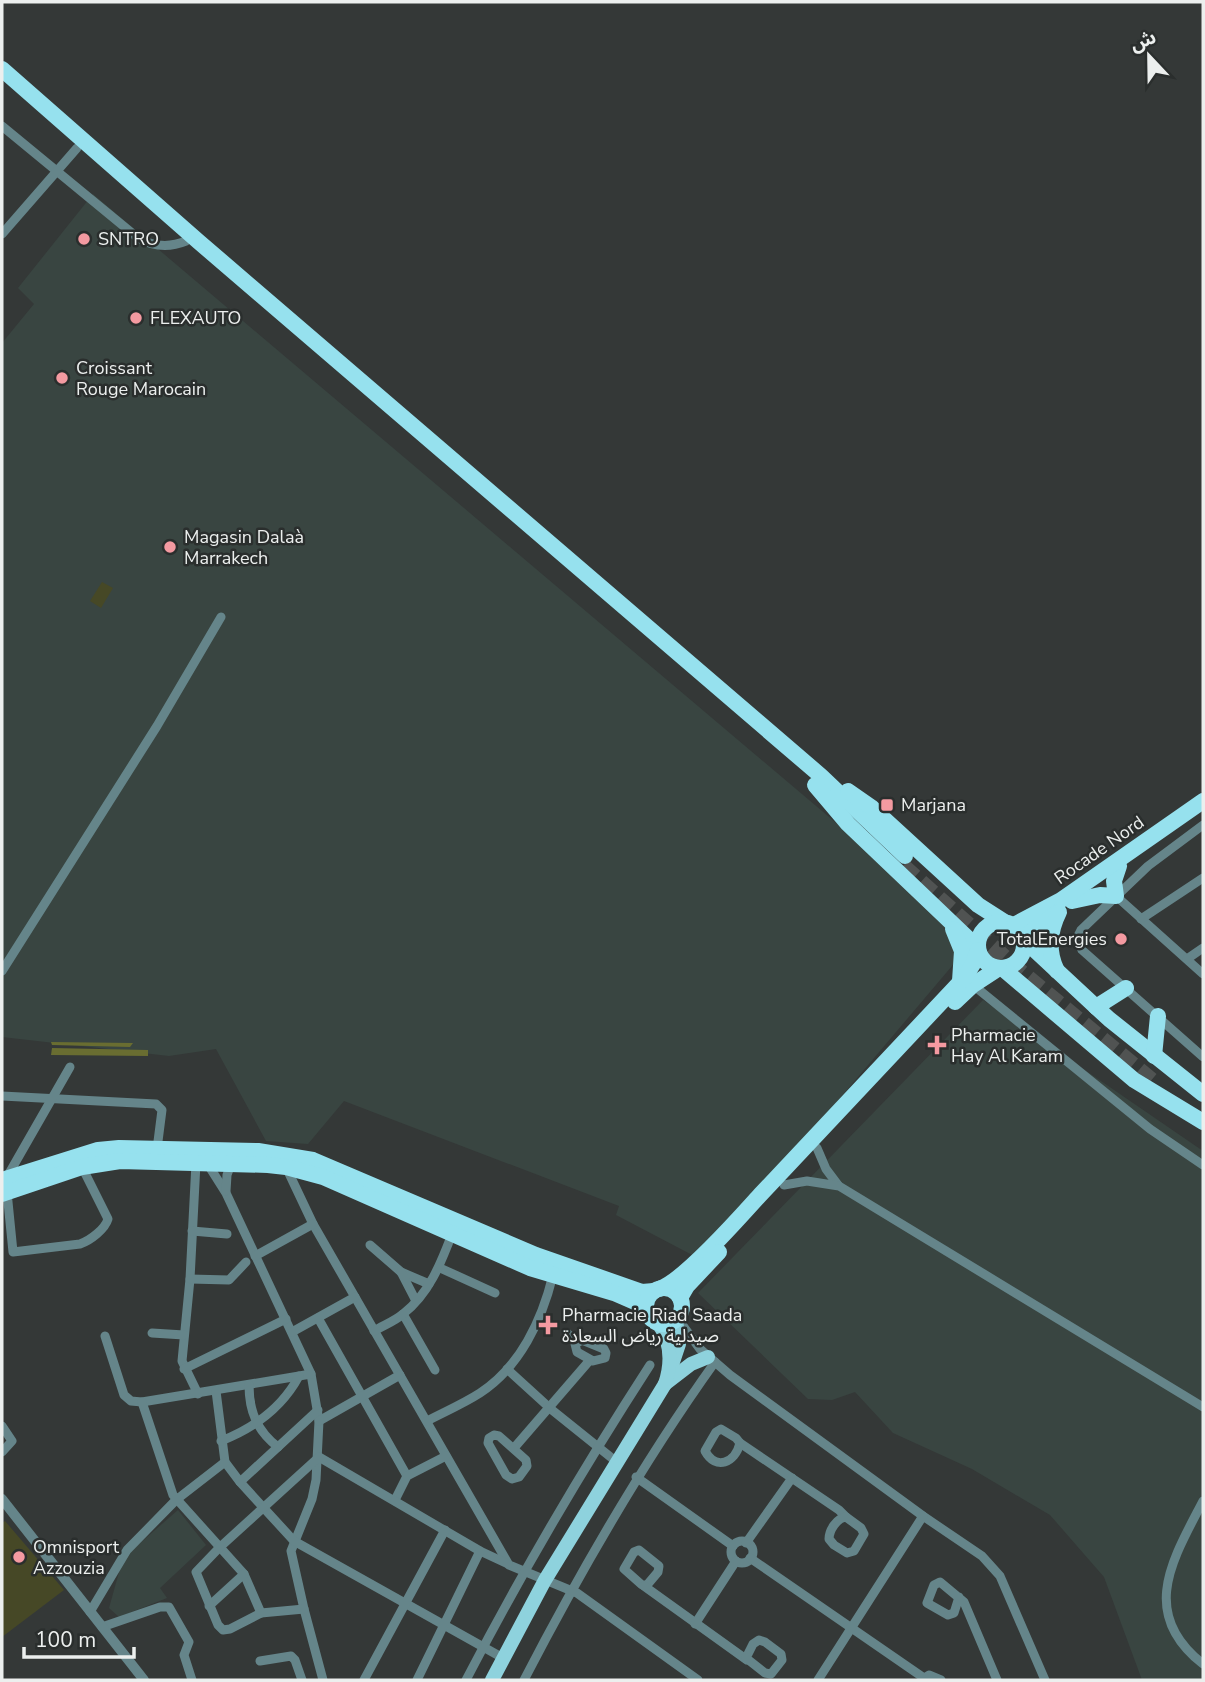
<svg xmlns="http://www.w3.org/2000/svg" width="1205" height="1682" font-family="'Nunito Sans','Noto Sans Arabic',sans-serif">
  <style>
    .built { fill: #394541 }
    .green { fill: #464826 }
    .forest { fill: #696d31 }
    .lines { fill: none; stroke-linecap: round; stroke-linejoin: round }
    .trunk-tunnel { stroke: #505352; stroke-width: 16; stroke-dasharray: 16 8; stroke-linecap: butt }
    .minor { stroke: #65858a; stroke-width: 9 }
    .tertiary { stroke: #65858a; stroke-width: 10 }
    .primary { stroke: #8ed2dd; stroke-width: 14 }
    .trunk { stroke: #96e1ee; stroke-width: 16 }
    .poi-dot { fill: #f49aa1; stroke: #2a2e2d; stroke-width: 2.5 }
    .labels { text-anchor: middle; stroke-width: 5; stroke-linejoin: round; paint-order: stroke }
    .poi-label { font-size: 18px; fill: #ecefee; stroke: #2a2e2d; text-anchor: start }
    .street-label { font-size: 18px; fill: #ecefee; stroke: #2a2e2d }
  </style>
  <rect width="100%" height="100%" fill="#343837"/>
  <!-- built -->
  <g class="built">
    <path d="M93 194 952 921 963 953 741 1215 698 1258 616 1215 619 1206 344 1101 308 1144 266 1141 216 1049 169 1056 2 1037V343L34 304 18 288Z"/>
    <path d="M983 1000 1203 1151V1680H1142L1104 1577 1050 1515 972 1469 893 1433 855 1392 832 1400 808 1399 698 1293Z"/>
    <path d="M178 1510 206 1545 160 1588 167 1598 119 1617 109 1608 123 1558Z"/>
  </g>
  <!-- green -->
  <g class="green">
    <path d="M102 582 113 588 101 608 90 601Z"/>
    <path d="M5 1521 64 1590 2 1637V1523Z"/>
  </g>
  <!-- forest -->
  <g class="forest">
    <path d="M51 1042 133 1043 130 1047 52 1045Z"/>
    <path d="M52 1048 148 1050V1056L51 1055Z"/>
  </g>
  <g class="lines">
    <!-- trunk-tunnel -->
    <path class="trunk-tunnel" d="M903 866 1021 972 1155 1083"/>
    <!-- minor -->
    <g class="minor">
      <path d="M2 126 138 238C154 247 169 248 186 241"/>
      <path d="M2 234 77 148"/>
      <path d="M1203 825 1148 866 1081 930 1077 938 1082 950 1203 1057"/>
      <path d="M1116 896 1203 974"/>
      <path d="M1141 919 1203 878"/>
      <path d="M1187 959 1203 948"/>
      <path d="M2 971 157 726 221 617"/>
      <path d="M973 985 1150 1129 1203 1165"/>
      <path d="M2 1096 156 1104 162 1110 157 1149"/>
      <path d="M817 1148 826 1169 838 1185"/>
      <path d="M196 1163 190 1279 182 1361 198 1394"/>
      <path d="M207 1163 226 1193 311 1374 319 1421 316 1480 312 1499 291 1551 304 1609 323 1680"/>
      <path d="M286 1167 313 1224 509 1565 577 1593 698 1680"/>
      <path d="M7 1177 70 1067"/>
      <path d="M784 1185 807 1181 839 1186 1203 1407"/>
      <path d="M226 1191 227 1175 231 1164"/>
      <path d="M7 1192 13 1252 80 1244C91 1240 105 1229 108 1219L82 1167"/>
      <path d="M192 1231 227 1234"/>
      <path d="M370 1245 401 1272 429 1284"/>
      <path d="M255 1256 313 1224"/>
      <path d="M440 1268 495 1293"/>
      <path d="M401 1272 416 1301"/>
      <path d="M190 1279 229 1280 246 1262"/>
      <path d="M403 1314 435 1370"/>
      <path d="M318 1318 407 1476"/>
      <path d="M678 1319 700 1349 730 1375 923 1516 982 1556 1000 1576 1045 1680"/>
      <path d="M374 1331C384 1325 395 1321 403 1314 429 1294 441 1263 452 1234"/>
      <path d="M292 1332 355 1297"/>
      <path d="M152 1333 184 1335"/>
      <path d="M567 1333 576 1342"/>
      <path d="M105 1336 124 1395 131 1401 142 1402 311 1374"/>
      <path d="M582 1340 604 1349 606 1353 605 1358 593 1361 577 1352 575 1344Z"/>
      <path d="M184 1369 286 1319"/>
      <path d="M507 1369 552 1410 618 1463"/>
      <path d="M249 1385C249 1411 257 1431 278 1447"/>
      <path d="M216 1391 225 1462 240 1482 294 1541 503 1658"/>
      <path d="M142 1402 173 1495 244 1574 261 1613"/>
      <path d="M319 1421 400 1375"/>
      <path d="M427 1421C444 1412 463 1404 480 1393 520 1367 542 1320 553 1275"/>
      <path d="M2 1426 12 1441 2 1452"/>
      <path d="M721 1429 736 1438 740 1443C735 1463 716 1471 705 1451L716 1432Z"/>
      <path d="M494 1435 499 1436 526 1460 527 1466 519 1477 512 1479 506 1475 488 1443 489 1438Z"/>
      <path d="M221 1441C254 1428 282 1408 299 1376"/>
      <path d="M740 1443 839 1510 846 1517"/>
      <path d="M514 1448 590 1360"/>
      <path d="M636 1477 733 1546"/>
      <path d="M240 1482 318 1410"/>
      <path d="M395 1500 407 1476 446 1456"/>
      <path d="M1203 1501C1173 1559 1138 1613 1203 1664"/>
      <path d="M846 1517 861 1528 864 1534 854 1551 847 1553 834 1545 829 1539C829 1530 837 1518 846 1517Z"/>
      <circle cx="742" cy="1552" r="11"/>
      <path d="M746 1543 792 1478"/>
      <path d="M639 1550 659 1566 658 1572 647 1585H642L624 1569 634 1552Z"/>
      <path d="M750 1558 924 1678 929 1675 941 1680"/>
      <path d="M644 1586 747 1660"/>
      <path d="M959 1597 954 1613 948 1615 927 1603 934 1585 940 1582 964 1602 997 1680"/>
      <path d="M209 1606 244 1574"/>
      <path d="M304 1609 261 1613 230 1629 223 1630 218 1625 196 1572 219 1548 319 1457 480 1551 508 1564"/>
      <path d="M90 1612 127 1550 176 1500 225 1462"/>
      <path d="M695 1624 736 1561"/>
      <path d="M102 1627 160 1607H169L189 1642 184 1655 192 1680"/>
      <path d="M759 1640 765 1642 781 1654 782 1660 771 1674 765 1673 746 1658 753 1644Z"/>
      <path d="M260 1661 291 1656 295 1660 302 1680"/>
      <path d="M364 1680 445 1530"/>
      <path d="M417 1680 480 1551"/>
      <path d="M466 1680C522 1572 584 1467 650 1365"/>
      <path d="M524 1680C581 1570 642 1464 715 1362"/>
      <path d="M818 1680 923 1516"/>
    </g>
    <!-- tertiary -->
    <path class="tertiary" d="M2 1499 144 1680"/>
    <!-- primary -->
    <g class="primary">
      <path d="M673 1362 679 1344 676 1319"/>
      <path d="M665 1384 691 1364 708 1357"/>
      <path d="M492 1680 545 1580 665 1384C672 1363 671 1341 658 1323"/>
    </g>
    <!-- trunk -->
    <g class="trunk">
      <path d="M2 69 199 242 821 776 905 856"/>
      <path d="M815 785 848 824 977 947"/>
      <path d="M848 791 871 807 978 905 1003 921"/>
      <path d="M1072 901 1100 895 1116 896 1114 881 1119 866"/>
      <circle cx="1001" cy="945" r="23"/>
      <path d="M1014 925 1061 900 1203 801"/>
      <path d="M953 929 962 951 960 981"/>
      <path d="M1023 938 1058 912"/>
      <path d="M1024 940 1109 1019 1203 1094"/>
      <path d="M1002 968 1134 1080 1203 1122"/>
      <path d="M1057 971C1047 951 1049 932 1059 912"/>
      <path d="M955 1002 973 985 999 968"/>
      <path d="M1096 1007 1126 988"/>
      <path d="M1154 1056 1158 1016"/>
      <path d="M2 1180 98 1150 119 1148 258 1151 313 1160 536 1255 642 1292 654 1291"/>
      <path d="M2 1194 82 1167 120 1161 268 1165 286 1167 323 1177 530 1268 614 1293 637 1303 647 1311"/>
      <circle cx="664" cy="1306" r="18"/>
      <path d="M659 1289C684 1281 740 1217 760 1195 828 1122 897 1050 965 977L973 964 978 950"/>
      <path d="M680 1298 687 1286 719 1252"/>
    </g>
  </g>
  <!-- markers -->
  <g class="poi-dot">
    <circle cx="84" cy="239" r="7"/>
    <circle cx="136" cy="318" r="7"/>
    <circle cx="62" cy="378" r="7"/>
    <circle cx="170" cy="547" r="7"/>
    <rect x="880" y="798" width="14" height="14" rx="3.5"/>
    <circle cx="1121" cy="939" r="7"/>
    <path d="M933.5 1034.5h7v7h7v7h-7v7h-7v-7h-7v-7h7z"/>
    <path d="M544.5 1314.5h7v7h7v7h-7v7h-7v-7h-7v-7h7z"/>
    <circle cx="19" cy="1557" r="7"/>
  </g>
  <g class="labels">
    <!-- poi labels -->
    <g class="poi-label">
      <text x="98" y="245">SNTRO</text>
      <text x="150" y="324">FLEXAUTO</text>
      <text x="76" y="374">Croissant<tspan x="76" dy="21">Rouge Marocain</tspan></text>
      <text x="184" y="543">Magasin Dalaà<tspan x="184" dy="21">Marrakech</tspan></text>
      <text x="901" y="811">Marjana</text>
      <text x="1107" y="945" text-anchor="end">TotalEnergies</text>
      <text x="951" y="1041">Pharmacie<tspan x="951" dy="21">Hay Al Karam</tspan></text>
      <text x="562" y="1321">Pharmacie Riad Saada<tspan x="562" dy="21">صيدلية رياض السعادة</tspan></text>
      <text x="33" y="1553">Omnisport<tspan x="33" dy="21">Azzouzia</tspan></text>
    </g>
    <!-- street labels -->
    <g class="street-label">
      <text transform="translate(1099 850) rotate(-35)" y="6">Rocade Nord</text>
    </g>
  </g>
  <!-- border -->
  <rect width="1205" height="1682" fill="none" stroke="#ecefee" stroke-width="7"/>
  <!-- north arrow -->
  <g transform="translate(1149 56) rotate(338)" stroke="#2a2e2d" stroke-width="5" paint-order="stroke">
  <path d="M0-5L12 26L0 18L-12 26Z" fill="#ecefee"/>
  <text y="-10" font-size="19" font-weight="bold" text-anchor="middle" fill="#ecefee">ش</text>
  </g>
  <!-- scale -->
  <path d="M24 1647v10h110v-10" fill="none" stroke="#ecefee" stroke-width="3.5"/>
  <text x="35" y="1647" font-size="21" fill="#ecefee" stroke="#2a2e2d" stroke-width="5" paint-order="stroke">100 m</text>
</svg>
